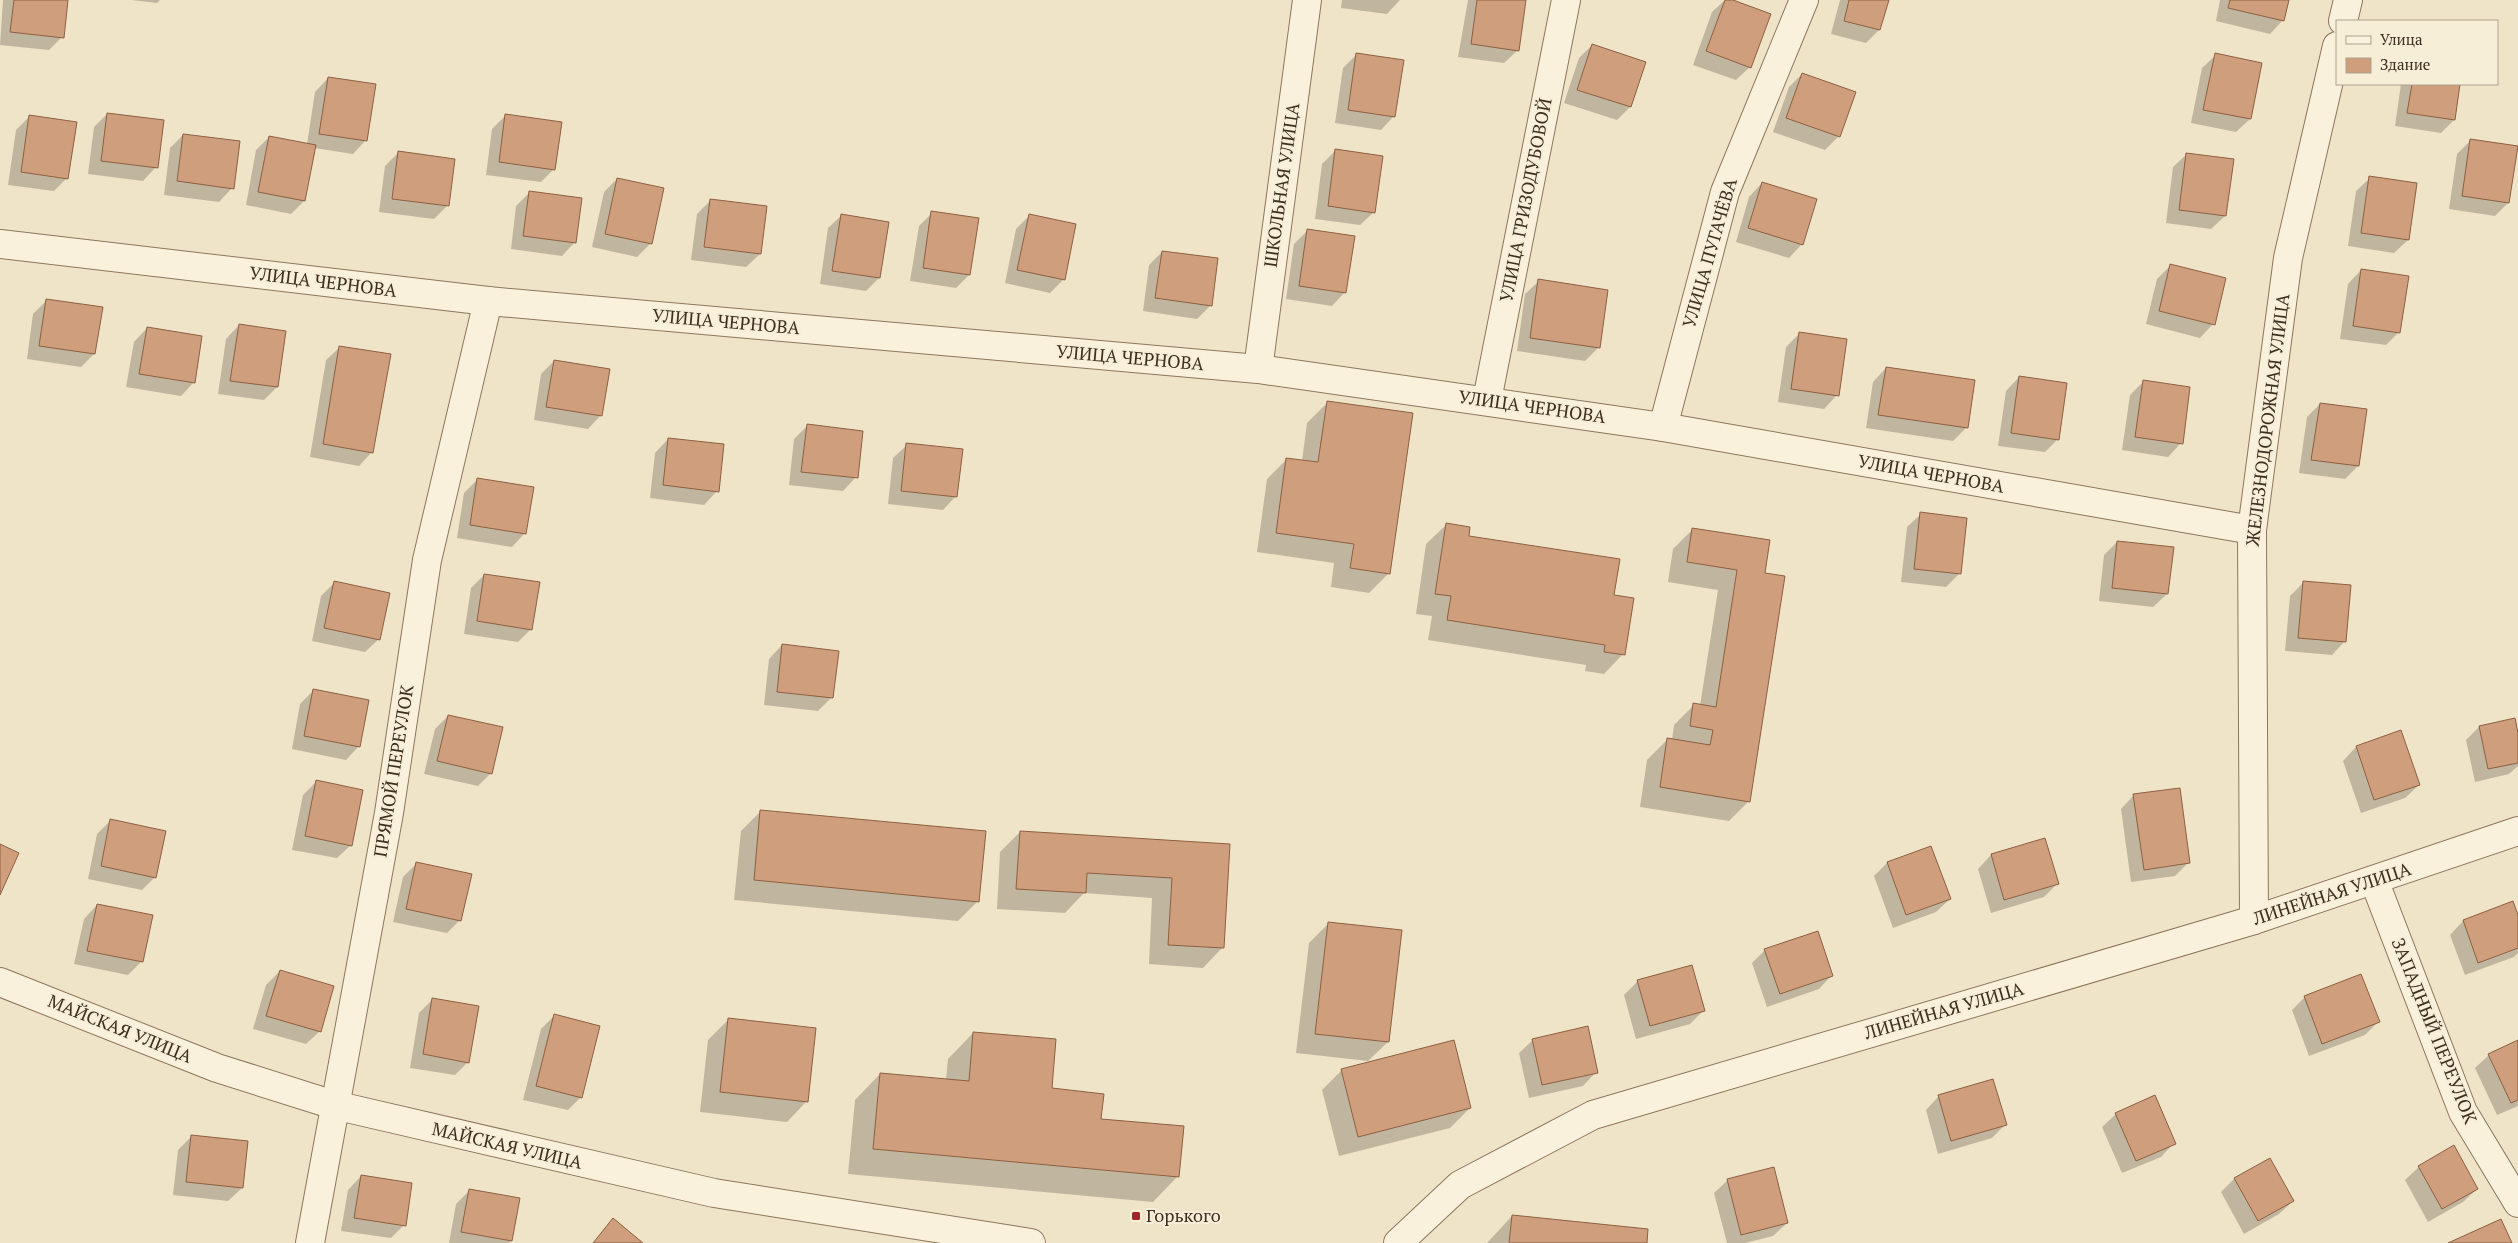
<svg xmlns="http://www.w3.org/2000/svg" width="2518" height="1243" font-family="'PT Serif',serif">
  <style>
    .shadow { fill: #0003 }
    .building { fill: #cf9f7d; stroke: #8d5f41 }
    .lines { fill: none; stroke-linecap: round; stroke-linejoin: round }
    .minor-casing { stroke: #8d765c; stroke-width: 30 }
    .minor { stroke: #faf1dc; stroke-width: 28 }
    .poi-dot { fill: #9e2a2b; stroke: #f7eed8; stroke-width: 2 }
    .labels { text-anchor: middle; stroke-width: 4; stroke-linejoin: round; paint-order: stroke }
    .street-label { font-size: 18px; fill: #3d2e20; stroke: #f7eed8 }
    .poi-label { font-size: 18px; fill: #3d2e20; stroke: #f7eed8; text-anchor: start }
  </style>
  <rect width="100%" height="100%" fill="#f0e4c8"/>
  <!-- shadow -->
  <g class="shadow">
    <path d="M3 0H67L62 37 49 50 0 45Z"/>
    <path d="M131 0H160L157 3Z"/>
    <path d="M1342 0H1400L1387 14 1341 8Z"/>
    <path d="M1468 0H1525L1518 50 1504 63 1458 57Z"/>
    <path d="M1725 0H1729L1750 67 1736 80 1693 65 1712 12Z"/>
    <path d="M1840 0H1887L1879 30 1866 43 1831 34Z"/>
    <path d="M2220 0H2288L2283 20 2270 34 2216 21Z"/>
    <path d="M1592 45 1630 107 1617 120 1564 103 1579 58Z"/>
    <path d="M1356 55 1394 116 1381 130 1335 123 1343 68Z"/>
    <path d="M2216 55 2250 119 2236 132 2191 123 2202 68Z"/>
    <path d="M1802 74 1839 136 1825 150 1773 132 1789 87Z"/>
    <path d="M328 78 366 140 353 154 314 148 304 201 291 214 246 205 256 150 269 137 307 144 315 92Z"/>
    <path d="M2401 84H2459L2454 120 2441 133 2395 126Z"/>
    <path d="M107 114 156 167 143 181 88 174 94 127Z"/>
    <path d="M505 116 554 169 541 182 486 175 492 129Z"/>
    <path d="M29 117 67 178 54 191 8 185 16 130Z"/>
    <path d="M183 135 232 188 219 202 164 195 170 148Z"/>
    <path d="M2470 141 2508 203 2495 216 2449 209 2457 154Z"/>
    <path d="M1336 150 1374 212 1360 225 1315 219 1322 164Z"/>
    <path d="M398 153 447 206 434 219 379 212 385 166Z"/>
    <path d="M2187 154 2225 216 2211 229 2166 223 2173 167Z"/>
    <path d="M2370 178 2408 240 2394 253 2348 246 2356 191Z"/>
    <path d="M617 179 651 243 637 257 592 247 604 192Z"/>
    <path d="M1762 183 1802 244 1789 258 1736 242 1749 197Z"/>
    <path d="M530 192 575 242 562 256 511 249 516 206Z"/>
    <path d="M711 200 760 254 746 267 691 260 697 214Z"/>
    <path d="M932 213 969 275 956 288 910 281 919 226Z"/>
    <path d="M842 215 888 223 879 278 866 291 820 284 828 228Z"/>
    <path d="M1030 215 1074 225 1063 280 1050 293 1005 283 1016 229Z"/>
    <path d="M1307 231 1345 292 1332 306 1286 299 1294 244Z"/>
    <path d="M1162 252 1211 305 1197 319 1143 311 1149 265Z"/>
    <path d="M2170 266 2213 324 2200 338 2146 324 2157 279Z"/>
    <path d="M2361 270 2399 332 2386 345 2340 339 2348 284Z"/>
    <path d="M1539 281 1598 348 1585 361 1517 351 1525 294Z"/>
    <path d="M47 300 94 354 81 367 27 359 33 314Z"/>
    <path d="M239 325 277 387 264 400 218 394 226 339Z"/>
    <path d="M147 328 194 382 181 396 126 387 134 342Z"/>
    <path d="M1799 334 1837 395 1824 409 1778 402 1786 347Z"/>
    <path d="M340 347 372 452 359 466 310 457 326 360Z"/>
    <path d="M554 361 601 415 588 429 534 420 541 374Z"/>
    <path d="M1886 368 1967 427 1953 441 1866 428 1873 382Z"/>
    <path d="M2019 377 2058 439 2045 452 1998 446 2006 391Z"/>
    <path d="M2143 382 2181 443 2168 457 2122 450 2130 395Z"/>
    <path d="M1327 403 1389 573 1369 593 1331 587 1334 563 1257 552 1267 479 1287 459 1302 461 1307 423Z"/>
    <path d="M2320 404 2358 466 2345 479 2299 473 2307 417Z"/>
    <path d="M807 426 856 477 843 491 789 485 794 439Z"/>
    <path d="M668 439 717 491 704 505 650 498 655 453Z"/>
    <path d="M907 445 956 496 943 510 888 504 893 458Z"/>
    <path d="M478 479 525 533 512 547 457 538 464 493Z"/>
    <path d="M1921 514 1960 573 1946 587 1901 582 1907 527Z"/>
    <path d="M1446 525 1468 537 1613 596 1623 654 1604 674 1585 671 1586 665 1428 640 1432 616 1416 614 1426 544Z"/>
    <path d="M1693 529 1764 574 1749 801 1729 821 1640 807 1647 760 1667 740H1672L1674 725 1694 705 1700 706 1718 590 1668 582 1673 549Z"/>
    <path d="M2117 542 2167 594 2153 607 2099 601 2104 555Z"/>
    <path d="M484 575 531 629 518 642 464 634 471 588Z"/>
    <path d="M335 582 379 639 365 652 312 641 321 596Z"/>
    <path d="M2303 583 2345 641 2332 655 2285 651 2290 596Z"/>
    <path d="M782 645 832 697 818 711 764 705 769 659Z"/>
    <path d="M314 690 359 746 346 760 292 749 300 704Z"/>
    <path d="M448 716 491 773 478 786 424 774 435 729Z"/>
    <path d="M2479 727 2518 739V766L2509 774 2475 782 2466 740Z"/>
    <path d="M2400 732 2419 785 2405 798 2361 813 2343 761 2356 747Z"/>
    <path d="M316 782 351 845 337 858 292 850 303 795Z"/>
    <path d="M2134 795 2188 863 2175 876 2131 882 2121 809Z"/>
    <path d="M761 811 978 901 958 921 734 900 741 831Z"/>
    <path d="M110 821 155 877 142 890 88 879 97 834Z"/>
    <path d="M1020 832 1229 845 1222 948 1203 968 1149 964 1152 898 1084 893 1065 913 997 909 1000 852Z"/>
    <path d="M1931 847 1950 899 1936 912 1893 928 1874 876 1887 863Z"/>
    <path d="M1991 855 2057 884 2044 897 1991 913 1978 869Z"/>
    <path d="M417 863 460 920 447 933 393 922 403 877Z"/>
    <path d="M2512 903 2518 919V953L2514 957 2465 975 2450 935 2463 921Z"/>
    <path d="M97 905 142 961 128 975 74 964 84 919Z"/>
    <path d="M1329 923 1388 1042 1368 1061 1296 1053 1309 943Z"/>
    <path d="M1765 950 1832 975 1819 989 1767 1007 1752 963Z"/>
    <path d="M280 971 320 1031 306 1044 253 1029 266 985Z"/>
    <path d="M1638 981 1703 1011 1690 1024 1636 1039 1624 995Z"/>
    <path d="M2305 997 2378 1022 2365 1035 2309 1056 2292 1010Z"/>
    <path d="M432 1000 468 1062 455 1075 410 1068 419 1013Z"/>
    <path d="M554 1016 581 1097 568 1110 523 1100 541 1029Z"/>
    <path d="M728 1020 806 1102 787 1122 700 1112 708 1040Z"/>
    <path d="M973 1033 1050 1089 1099 1120 1178 1176 1153 1202 848 1174 855 1100 880 1074 946 1080 948 1059Z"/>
    <path d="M1533 1040 1596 1072 1583 1086 1529 1098 1519 1053Z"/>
    <path d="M2518 1042V1106L2497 1115 2475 1068 2489 1055Z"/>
    <path d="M1342 1070 1470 1108 1450 1128 1339 1156 1322 1090Z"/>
    <path d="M1939 1096 2005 1125 1992 1138 1938 1154 1926 1110Z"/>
    <path d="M2116 1114 2174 1143 2161 1157 2122 1173 2102 1127Z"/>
    <path d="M192 1136 246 1142 242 1188 228 1201 173 1195 178 1150Z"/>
    <path d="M2269 1159 2293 1201 2279 1214 2244 1234 2221 1192 2234 1179Z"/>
    <path d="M2419 1167 2477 1189 2463 1202 2428 1222 2405 1180Z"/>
    <path d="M361 1176 404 1225 391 1238 341 1231 348 1190Z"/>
    <path d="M1728 1180 1787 1223 1773 1236 1745 1243H1727L1714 1193Z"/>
    <path d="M469 1191 511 1241 509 1243H449L456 1204Z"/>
    <path d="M1512 1216 1646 1243H1487Z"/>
  </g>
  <!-- building -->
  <g class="building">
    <path d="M14 0H68L64 38 10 32Z"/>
    <path d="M1477 0H1526L1519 51 1471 44Z"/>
    <path d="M1725 0H1733L1771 14 1751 68 1706 51Z"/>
    <path d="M1849 0H1889L1880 30 1844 21Z"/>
    <path d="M2230 0H2289L2284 21 2228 8Z"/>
    <path d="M1592 44 1646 62 1631 107 1577 90Z"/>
    <path d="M1356 53 1404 60 1395 117 1348 110Z"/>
    <path d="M2215 53 2262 63 2251 119 2203 110Z"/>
    <path d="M1802 73 1856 92 1840 137 1786 118Z"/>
    <path d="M328 77 376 84 367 141 319 134Z"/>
    <path d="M2412 84H2460L2455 120 2407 113Z"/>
    <path d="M107 113 164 120 158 168 101 161Z"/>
    <path d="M505 114 562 122 555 170 499 162Z"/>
    <path d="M29 115 77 122 68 179 21 172Z"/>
    <path d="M183 134 240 141 234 189 177 181Z"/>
    <path d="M269 136 316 145 305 201 258 192Z"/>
    <path d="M2470 139 2518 146 2509 203 2462 196Z"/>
    <path d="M1335 149 1383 156 1375 213 1328 206Z"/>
    <path d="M398 151 455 159 449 206 392 199Z"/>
    <path d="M2186 153 2234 159 2226 216 2179 210Z"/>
    <path d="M2369 176 2417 183 2409 240 2361 233Z"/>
    <path d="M617 178 664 188 652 244 605 234Z"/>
    <path d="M1762 182 1817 199 1803 245 1748 228Z"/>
    <path d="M529 191 582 198 576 243 523 236Z"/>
    <path d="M710 199 767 206 761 254 704 247Z"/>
    <path d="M931 211 979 218 970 275 923 268Z"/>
    <path d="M841 214 889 222 880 278 832 271Z"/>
    <path d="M1029 214 1076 224 1065 280 1017 270Z"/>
    <path d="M1307 229 1355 236 1346 293 1299 286Z"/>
    <path d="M1162 251 1218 258 1212 306 1155 298Z"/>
    <path d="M2170 264 2226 278 2215 325 2159 311Z"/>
    <path d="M2361 269 2409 276 2400 333 2353 326Z"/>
    <path d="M1538 279 1608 290 1600 348 1530 338Z"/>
    <path d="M46 299 103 307 95 354 39 346Z"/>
    <path d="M239 324 286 331 278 387 230 381Z"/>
    <path d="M147 327 202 336 195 383 139 374Z"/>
    <path d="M1799 332 1847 339 1839 396 1791 389Z"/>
    <path d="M339 346 391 354 373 453 323 444Z"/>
    <path d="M554 360 610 369 602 416 546 407Z"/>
    <path d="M1886 367 1975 380 1968 428 1878 415Z"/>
    <path d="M2019 376 2067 383 2059 440 2011 433Z"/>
    <path d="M2143 380 2190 387 2183 444 2135 437Z"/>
    <path d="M1327 401 1413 413 1390 574 1350 568 1354 544 1276 533 1286 458 1318 462Z"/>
    <path d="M2320 403 2367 409 2359 466 2311 460Z"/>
    <path d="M807 424 863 431 858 478 801 472Z"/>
    <path d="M668 438 724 444 719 492 663 485Z"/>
    <path d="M906 443 963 449 957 497 901 491Z"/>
    <path d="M477 478 534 487 526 534 470 525Z"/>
    <path d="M1920 512 1967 518 1961 574 1914 569Z"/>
    <path d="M1446 523 1470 527 1469 536 1620 559 1614 595 1634 598 1625 655 1604 652 1605 645 1447 620 1451 596 1435 594Z"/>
    <path d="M1692 528 1770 540 1765 573 1785 576 1750 802 1660 787 1667 738 1710 745 1713 730 1690 726 1693 703 1716 707 1737 570 1687 562Z"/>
    <path d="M2117 541 2174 547 2168 594 2112 588Z"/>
    <path d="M484 574 540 582 532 630 477 621Z"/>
    <path d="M334 581 390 593 380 640 324 628Z"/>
    <path d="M2303 581 2351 585 2346 642 2298 638Z"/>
    <path d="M782 644 839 651 833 698 777 692Z"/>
    <path d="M313 689 369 700 360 747 304 736Z"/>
    <path d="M448 715 503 727 492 774 437 761Z"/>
    <path d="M2515 718 2518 733V763L2488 769 2479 726Z"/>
    <path d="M2401 730 2420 785 2374 800 2356 746Z"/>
    <path d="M316 780 363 790 352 846 305 836Z"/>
    <path d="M2180 788 2190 863 2144 870 2133 794Z"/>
    <path d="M760 810 986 831 979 902 754 880Z"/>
    <path d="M110 819 166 831 156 878 101 866Z"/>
    <path d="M1020 831 1230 844 1224 948 1168 945 1172 878 1087 873 1086 893 1016 889Z"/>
    <path d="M2045 838 2059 884 2004 900 1991 854Z"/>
    <path d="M0 844 19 853 0 895Z"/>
    <path d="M1931 846 1951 899 1906 915 1887 862Z"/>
    <path d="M416 862 472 874 461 921 406 909Z"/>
    <path d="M2513 901 2518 915V948L2478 963 2463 920Z"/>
    <path d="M97 904 153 915 143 962 87 951Z"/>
    <path d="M1328 922 1402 930 1389 1042 1315 1034Z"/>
    <path d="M1818 931 1833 976 1780 994 1764 949Z"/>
    <path d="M1692 965 1705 1011 1650 1026 1637 980Z"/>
    <path d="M280 970 334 986 321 1032 266 1016Z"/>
    <path d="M2361 974 2380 1022 2322 1044 2304 996Z"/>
    <path d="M432 998 479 1006 469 1063 423 1054Z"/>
    <path d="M554 1014 600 1026 582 1098 536 1086Z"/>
    <path d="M728 1018 816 1028 808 1102 720 1092Z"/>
    <path d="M1588 1026 1598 1073 1542 1085 1532 1039Z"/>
    <path d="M973 1032 1056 1039 1052 1088 1104 1094 1101 1119 1184 1126 1179 1177 873 1149 880 1073 969 1081Z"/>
    <path d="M1454 1040 1471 1108 1358 1137 1341 1069Z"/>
    <path d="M2518 1040V1100L2511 1103 2488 1054Z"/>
    <path d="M1993 1079 2007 1125 1951 1141 1938 1095Z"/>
    <path d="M2155 1095 2176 1144 2136 1161 2115 1113Z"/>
    <path d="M191 1135 248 1141 243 1188 186 1182Z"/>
    <path d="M2454 1145 2478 1189 2442 1209 2418 1166Z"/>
    <path d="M2270 1158 2294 1201 2258 1221 2234 1178Z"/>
    <path d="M1774 1167 1788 1223 1741 1235 1727 1179Z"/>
    <path d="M361 1175 412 1183 406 1226 354 1218Z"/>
    <path d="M469 1189 520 1198 512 1241 461 1232Z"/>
    <path d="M1512 1215 1648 1229 1647 1243H1509Z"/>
    <path d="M613 1218 643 1243H593Z"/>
    <path d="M2501 1219 2512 1243H2448Z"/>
  </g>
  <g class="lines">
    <!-- minor casing -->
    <g class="minor-casing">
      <g id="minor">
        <path d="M2343 21 2348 0"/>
        <path d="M0 244 488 301 1258 369 1663 427 2252 530"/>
        <path d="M1258 369 1307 0"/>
        <path d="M1487 400 1566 0"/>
        <path d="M1663 427 1725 192 1804 0"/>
        <path d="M2374 880 2463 1112 2518 1203"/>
        <path d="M2254 920 2252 530 2288 258 2337 46"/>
        <path d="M0 982 217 1068 334 1105 714 1193 1031 1243"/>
        <path d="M310 1243 389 813 427 560 488 301"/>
        <path d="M1398 1243 1460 1185 1593 1115 2254 920 2518 831"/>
      </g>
    </g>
    <!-- minor -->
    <use href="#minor" class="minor"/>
  </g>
  <!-- markers -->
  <rect class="poi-dot" x="1131" y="1211" width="10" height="10" rx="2.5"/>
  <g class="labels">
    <!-- street labels -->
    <g class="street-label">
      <text transform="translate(1282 185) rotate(-82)" y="6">ШКОЛЬНАЯ УЛИЦА</text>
      <text transform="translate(1526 200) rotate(-79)" y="6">УЛИЦА ГРИЗОДУБОВОЙ</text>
      <text transform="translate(1710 253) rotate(-74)" y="6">УЛИЦА ПУГАЧЁВА</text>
      <text transform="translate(323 282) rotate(7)" y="6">УЛИЦА ЧЕРНОВА</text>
      <text transform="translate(726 322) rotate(5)" y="6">УЛИЦА ЧЕРНОВА</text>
      <text transform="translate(1130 358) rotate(5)" y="6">УЛИЦА ЧЕРНОВА</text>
      <text transform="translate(1532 407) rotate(8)" y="6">УЛИЦА ЧЕРНОВА</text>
      <text transform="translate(2268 420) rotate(-83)" y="6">ЖЕЛЕЗНОДОРОЖНАЯ УЛИЦА</text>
      <text transform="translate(1931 474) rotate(10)" y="6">УЛИЦА ЧЕРНОВА</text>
      <text transform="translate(394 771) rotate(-81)" y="6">ПРЯМОЙ ПЕРЕУЛОК</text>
      <text transform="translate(2332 894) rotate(-18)" y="6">ЛИНЕЙНАЯ УЛИЦА</text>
      <text transform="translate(1944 1011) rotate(-16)" y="6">ЛИНЕЙНАЯ УЛИЦА</text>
      <text transform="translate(120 1029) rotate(22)" y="6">МАЙСКАЯ УЛИЦА</text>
      <text transform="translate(2434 1031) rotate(68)" y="6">ЗАПАДНЫЙ ПЕРЕУЛОК</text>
      <text transform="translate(507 1146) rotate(13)" y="6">МАЙСКАЯ УЛИЦА</text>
    </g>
    <!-- poi labels -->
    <g class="poi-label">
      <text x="1146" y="1222">Горького</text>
    </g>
  </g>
  <!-- legend -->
  <rect x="2336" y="20" width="162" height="65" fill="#f7eed8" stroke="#ada18e"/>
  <rect x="2346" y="36" width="25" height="8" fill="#faf1dc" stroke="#ada18e"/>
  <text x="2380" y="45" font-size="15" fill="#3d2e20">Улица</text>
  <rect x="2346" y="58" width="25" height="15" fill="#cf9f7d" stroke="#ada18e"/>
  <text x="2380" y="70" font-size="15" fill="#3d2e20">Здание</text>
</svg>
